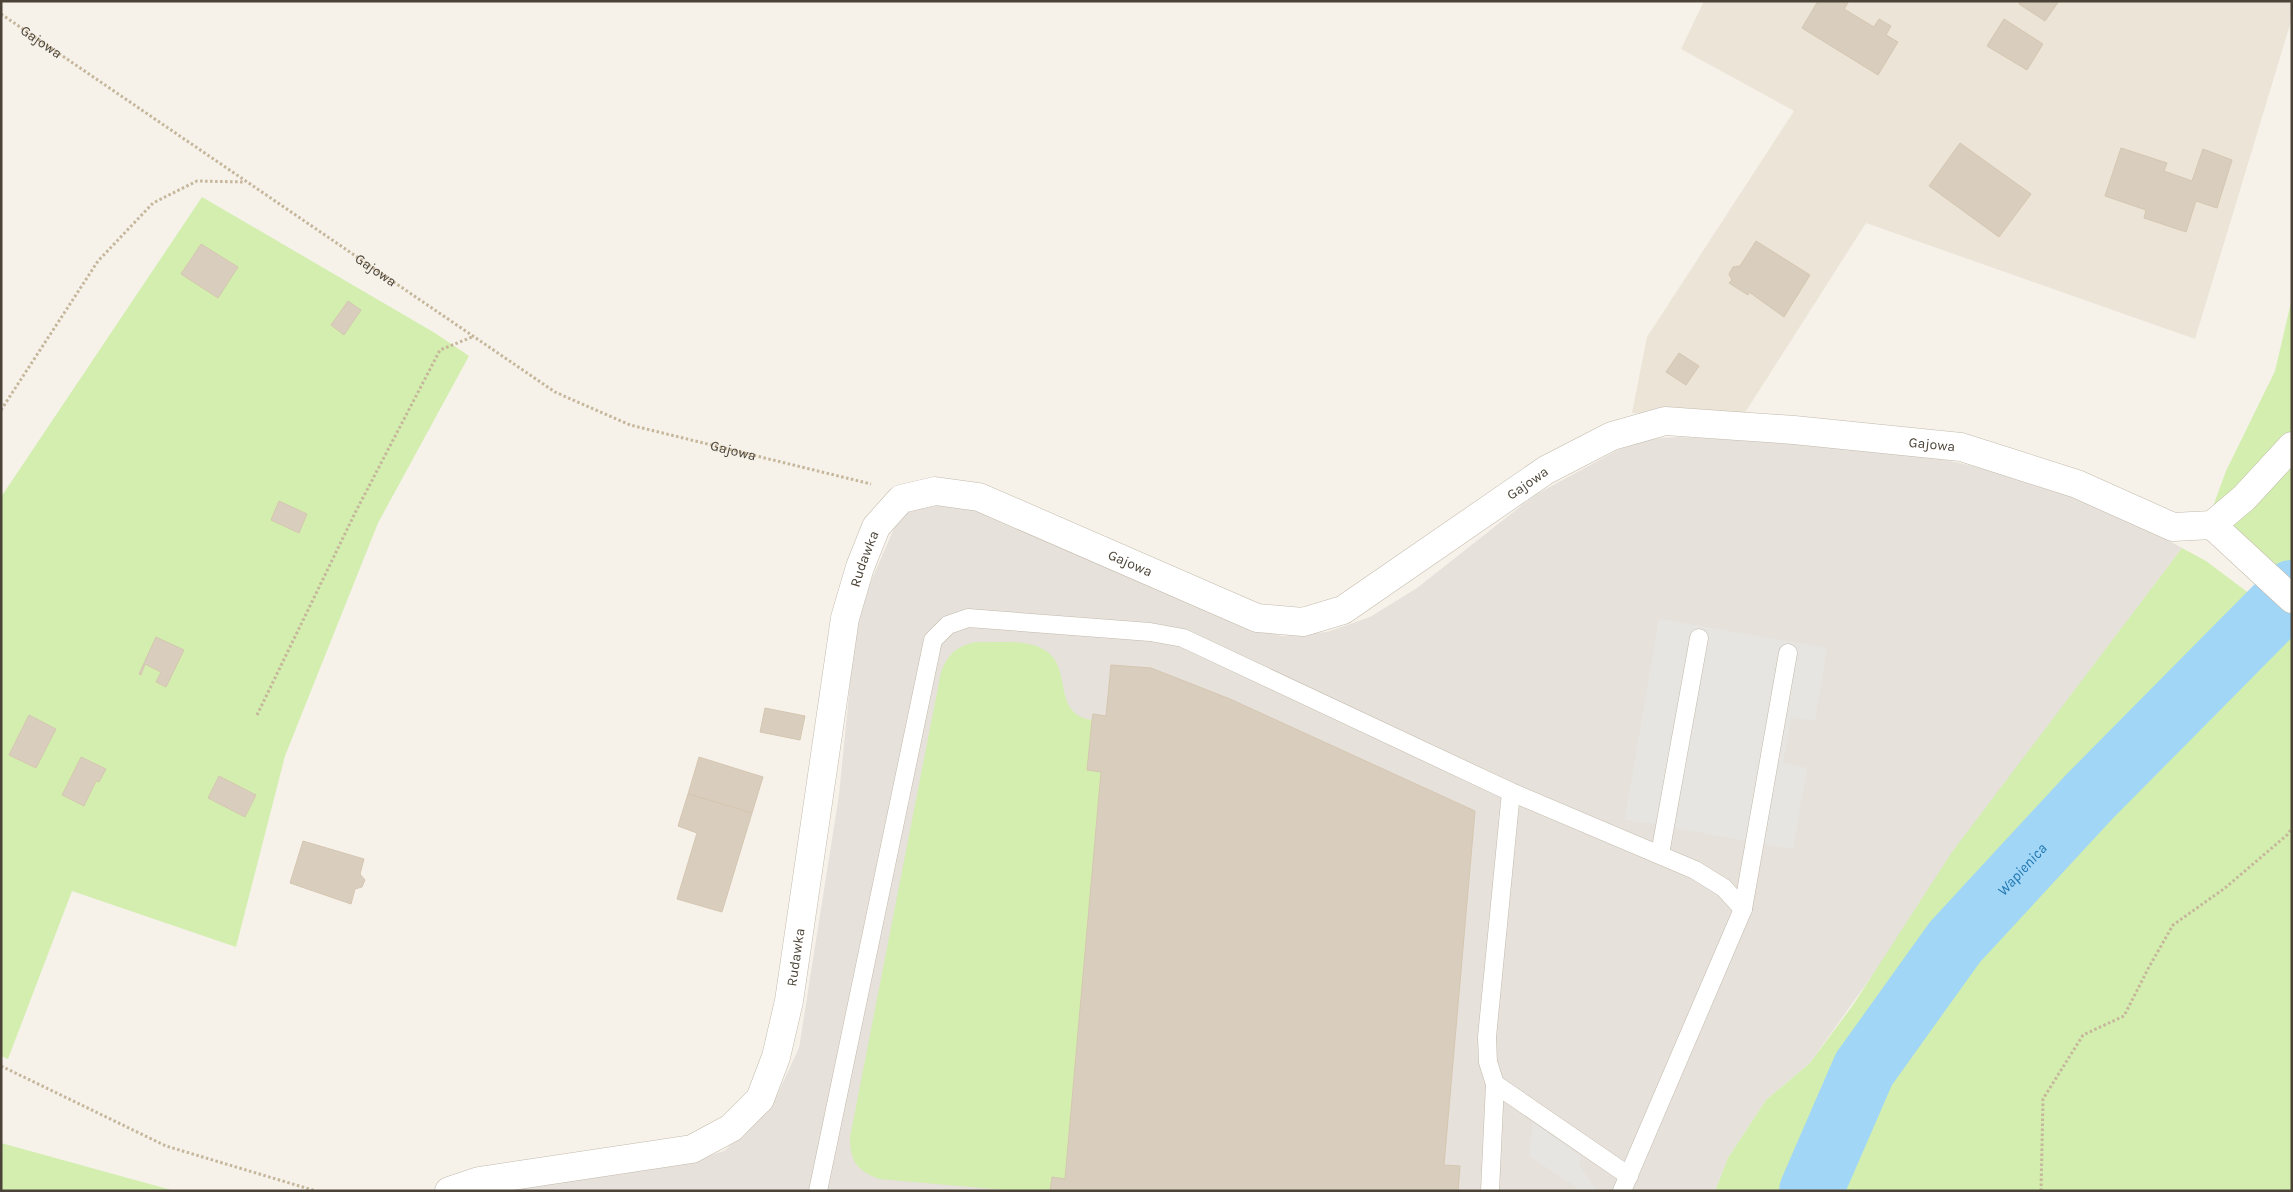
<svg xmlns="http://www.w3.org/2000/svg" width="2293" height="1192" font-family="Karla,sans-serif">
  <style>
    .residential { fill: #ebe4d7 }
    .industrial { fill: #e6e1db }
    .green { fill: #d3eeaf }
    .parking { fill: #e7e5e1 }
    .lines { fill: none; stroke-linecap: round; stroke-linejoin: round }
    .river { stroke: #a1d6f7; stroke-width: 64 }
    .building { fill: #d9cebe; stroke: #d5c6b0 }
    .service-casing { stroke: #c3baab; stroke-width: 19 }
    .minor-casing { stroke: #c3baab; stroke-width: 29 }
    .path { stroke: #c6b69b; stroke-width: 3; stroke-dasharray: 2.5 2.5; stroke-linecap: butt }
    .service { stroke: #fff; stroke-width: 18 }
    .minor { stroke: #fff; stroke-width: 28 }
    .labels { text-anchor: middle; stroke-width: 4; stroke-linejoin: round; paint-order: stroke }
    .street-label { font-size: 14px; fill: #4b4337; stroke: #fff }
    .water-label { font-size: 15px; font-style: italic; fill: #2278b1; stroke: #fff }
  </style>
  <rect width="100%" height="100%" fill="#f6f2ea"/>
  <!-- residential -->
  <path class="residential" d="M1704 1H2292V18L2195 339 1866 223 1741 419 1632 413 1647 337 1794 111 1681 49Z"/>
  <!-- industrial -->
  <path class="industrial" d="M1678 437 1789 442 1914 453 2023 477 2104 505 2182 548 2065 704 1810 1063 1766 1100 1728 1158 1715 1191H482L690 1162 724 1151 753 1125 778 1093 799 1048 839 795 857 613 896 524 911 508 936 502 965 505 1187 602 1281 636 1327 632 1370 617 1417 588 1535 495 1618 450 1647 439Z"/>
  <!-- green -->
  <g class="green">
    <path d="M202 197 435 333 469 356 378 523 285 756 236 947 72 891 8 1059 1 1056V497Z"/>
    <path d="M2292 298V588L2212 509 2226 471 2275 371Z"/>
    <path d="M2182 548 2206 561 2258 600 1945 916 1848 1047 1780 1191H1715L1728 1158 1766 1100 1810 1063 1853 1005 1952 852Z"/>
    <path d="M2292 633V1191H1839L1880 1100 1956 973Z"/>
    <path d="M976 642C994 643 1016 640 1033 645 1080 658 1046 713 1092 720L1088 770 1101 772 1065 1179 1052 1177 1050 1191H1017L879 1179C857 1170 850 1162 850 1137L941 672C948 654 957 646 976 642Z"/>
    <path d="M1 1143 175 1191H1Z"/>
  </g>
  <!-- parking -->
  <g class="parking">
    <path d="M1659 619 1827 648 1815 721 1791 717 1783 763 1807 768 1793 849 1625 819Z"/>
    <path d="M1533 1122 1581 1156 1579 1165 1597 1191H1575L1576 1187 1529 1156Z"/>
  </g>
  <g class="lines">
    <!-- river -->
    <path class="river" id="s1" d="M1811 1191 1864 1069 1955 942 2089 797 2292 592"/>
  </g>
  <!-- building -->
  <g class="building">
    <path d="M1818 1H1849L1844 9 1874 27 1879 19 1891 26 1886 35 1898 42 1878 75 1802 28Z"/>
    <path d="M2020 1H2059L2045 21 2019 4Z"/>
    <path d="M2004 19 2043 44 2027 70 1987 46Z"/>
    <path d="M1960 143 2031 194 1999 237 1929 186Z"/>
    <path d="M2121 148 2167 163 2164 171 2192 181 2203 149 2232 160 2217 208 2196 201 2186 232 2144 218 2146 210 2105 196Z"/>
    <path d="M1756 241 1810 275 1784 317 1749 292 1748 295 1729 283 1732 280 1729 274 1733 267 1740 266Z"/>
    <path d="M201 244 238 267 218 298 181 274Z"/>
    <path d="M348 301 361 310 344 335 331 325Z"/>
    <path d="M1679 353 1699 366 1686 385 1666 372Z"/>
    <path d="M279 501 307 514 299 533 271 520Z"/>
    <path d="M156 637 184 650 166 687 156 682 161 672 145 664 141 675 139 674Z"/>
    <path d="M1111 665 1151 668 1230 699 1475 811 1444 1165 1460 1166 1458 1191H1050L1052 1177 1065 1179 1101 772 1087 770 1092 720 1093 714 1106 716Z"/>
    <path d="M765 708 805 716 800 740 760 732Z"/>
    <path d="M29 715 56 729 36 768 9 755Z"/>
    <path d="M81 757 106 769 99 782 96 781 84 806 62 795Z"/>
    <path d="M699 757 763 777 752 813 688 794Z"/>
    <path d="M219 776 256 795 245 817 208 798Z"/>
    <path d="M688 794 752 813 722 912 677 899 697 833 678 826Z"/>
    <path d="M303 841 364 859 360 874 365 880 362 887 355 889 351 904 290 883Z"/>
  </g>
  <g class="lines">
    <!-- service casing -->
    <g class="service-casing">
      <g id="service">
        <path d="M1511 792 1487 1037 1488 1062 1495 1084 1629 1176"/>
        <path d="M1660 854 1699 638"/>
        <path d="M818 1191 933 640 948 625 968 618 1150 632 1183 638 1511 792 1695 870 1724 888 1743 909"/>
        <path d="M1490 1191 1495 1084"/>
        <path d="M1622 1191 1743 909 1788 653"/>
      </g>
    </g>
    <!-- minor casing -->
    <g class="minor-casing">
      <g id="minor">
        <path d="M2212 525 2292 599"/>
        <path id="s3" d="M449 1191 479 1181 692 1149 731 1128 760 1099 776 1057 789 1001 845 618 860 567 876 527 901 499 935 491 979 497 1257 618 1303 622 1343 610 1546 470 1612 436 1665 421 1794 430 1961 447 2077 484 2173 527 2212 525 2244 498 2292 446"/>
      </g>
    </g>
    <!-- path -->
    <g class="path">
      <path id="s2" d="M1 14 555 392 630 425 871 484"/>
      <path d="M1 410 98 261 153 203 197 181 245 182"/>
      <path d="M257 715 355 513 440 350 472 337"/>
      <path d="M1 1066 166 1146 316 1191"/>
      <path d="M2041 1191 2043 1099 2083 1035 2124 1016 2149 967 2173 925 2225 888 2287 835 2292 828"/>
    </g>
    <!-- service -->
    <use href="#service" class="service"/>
    <!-- minor -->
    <use href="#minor" class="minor"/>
  </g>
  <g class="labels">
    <!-- street labels -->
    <g class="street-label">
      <text dy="5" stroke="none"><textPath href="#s2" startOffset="49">Gajowa</textPath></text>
      <text dy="5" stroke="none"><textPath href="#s2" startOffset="454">Gajowa</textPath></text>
      <text dy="5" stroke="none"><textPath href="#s3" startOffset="2070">Gajowa</textPath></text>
      <text dy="5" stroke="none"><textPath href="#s2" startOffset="859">Gajowa</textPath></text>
      <text dy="5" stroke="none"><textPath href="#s3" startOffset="1650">Gajowa</textPath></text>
      <text dy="5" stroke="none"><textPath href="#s3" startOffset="884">Rudawka</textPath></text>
      <text dy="5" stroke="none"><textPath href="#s3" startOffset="1200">Gajowa</textPath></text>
      <text dy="5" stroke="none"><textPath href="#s3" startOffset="479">Rudawka</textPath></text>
    </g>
    <!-- water labels -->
    <g class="water-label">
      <text dy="5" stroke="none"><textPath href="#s1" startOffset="388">Wapienica</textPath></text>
    </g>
  </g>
  <!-- border -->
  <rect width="2293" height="1192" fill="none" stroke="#4b4337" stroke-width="5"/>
</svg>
